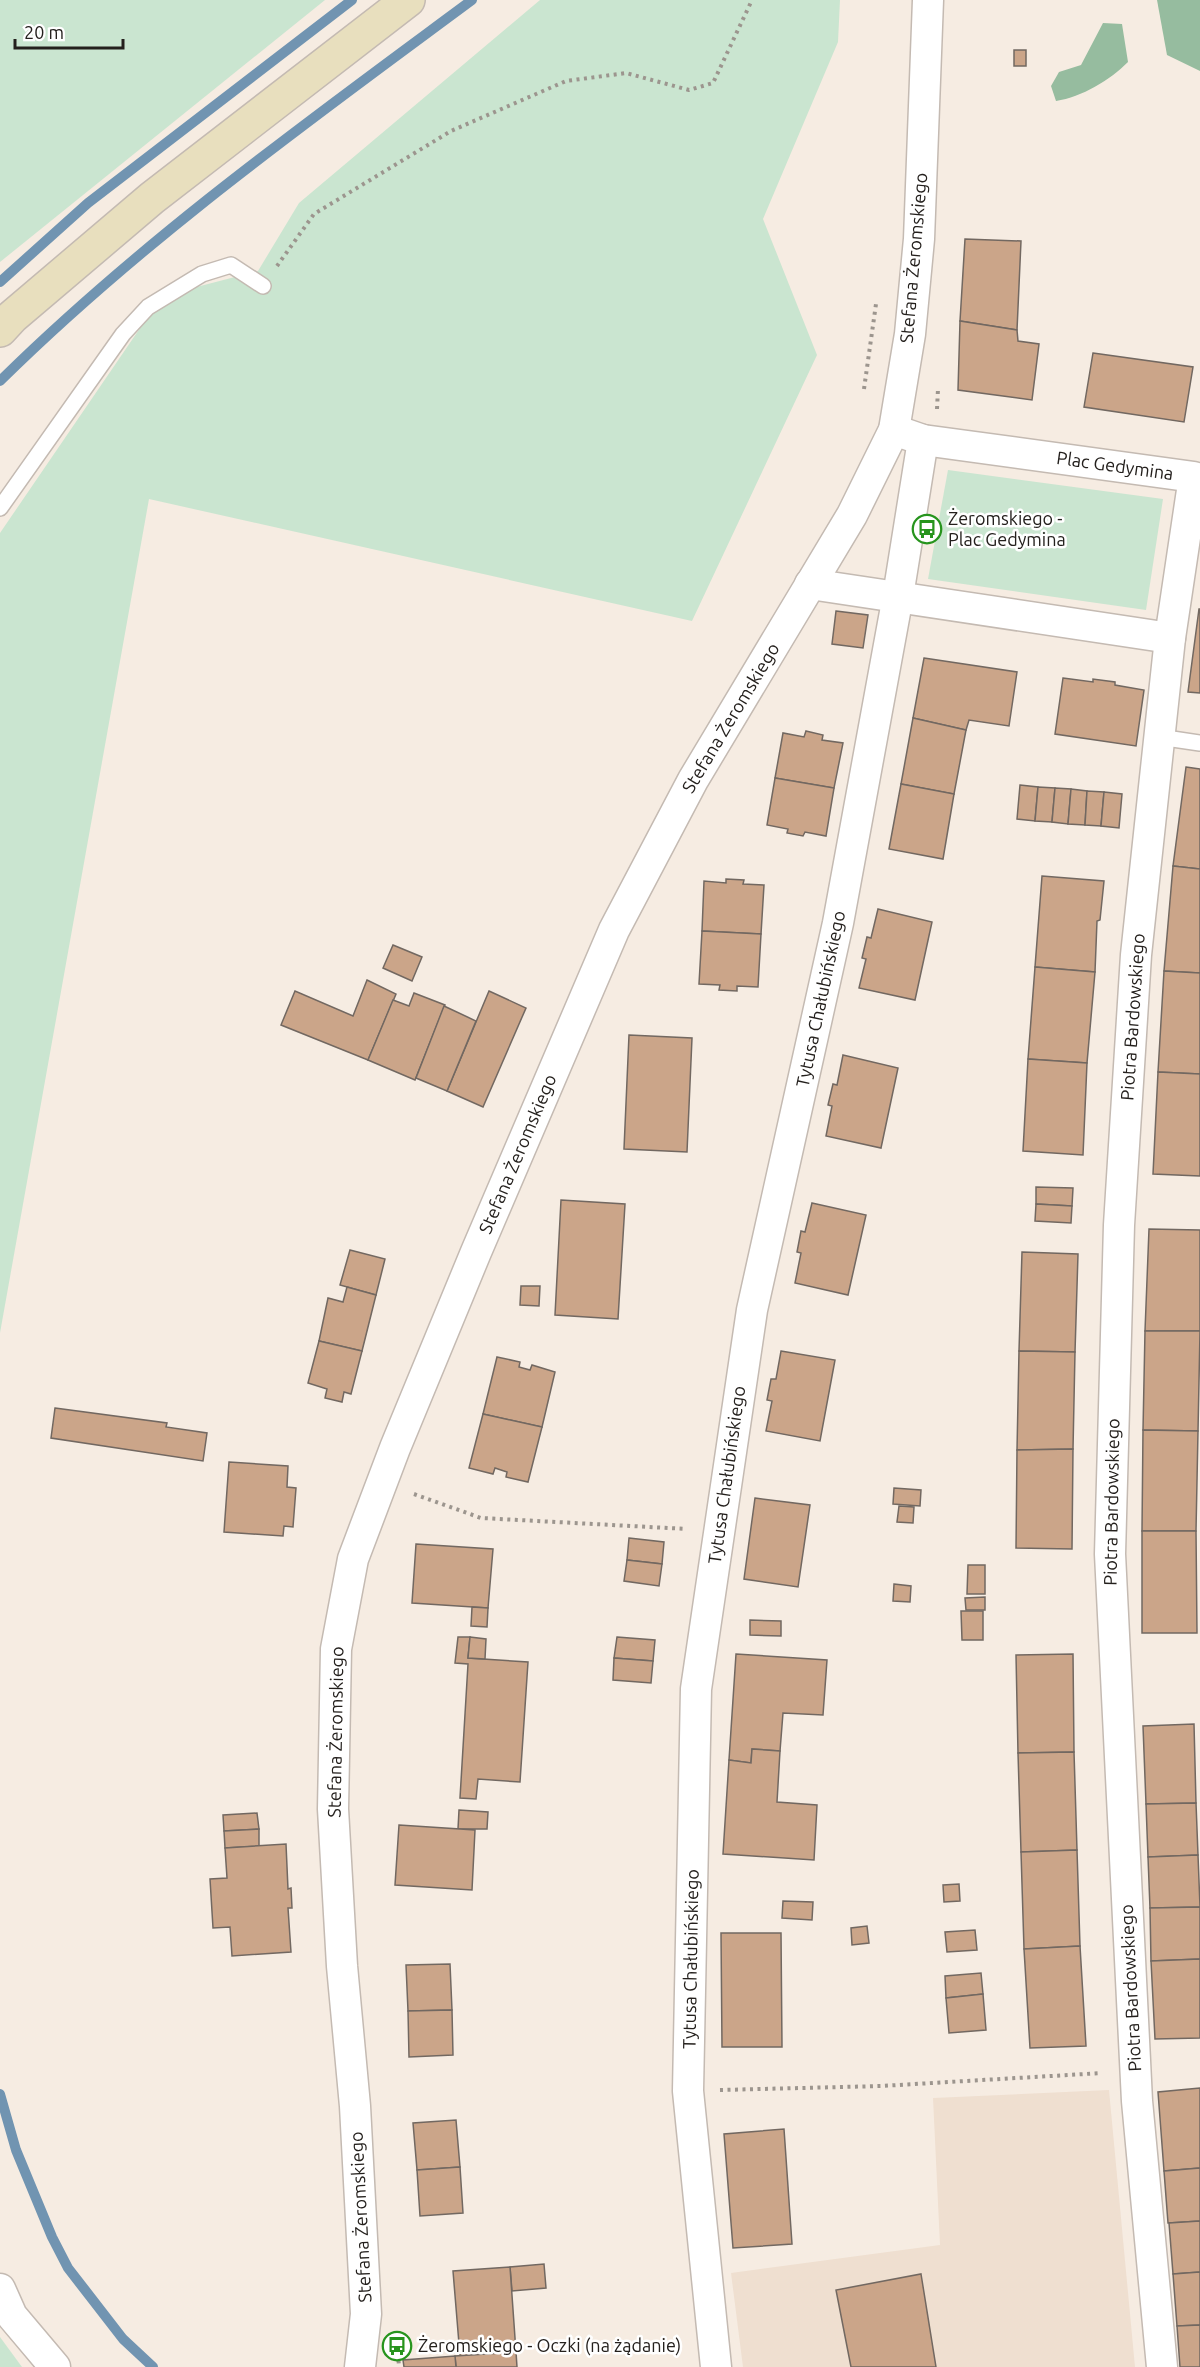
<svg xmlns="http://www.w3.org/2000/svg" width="1200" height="2367" font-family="Ubuntu,sans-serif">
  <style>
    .built { fill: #efdfd0 }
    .green { fill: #cae5d0 }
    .forest { fill: #96bc9f }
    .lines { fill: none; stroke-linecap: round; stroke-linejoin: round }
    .stream { stroke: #7194b1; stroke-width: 10 }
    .building { fill: #cba589; stroke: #726861; stroke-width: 1.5 }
    .lane-casing { stroke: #c4bab2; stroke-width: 18 }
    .street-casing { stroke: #c4bab2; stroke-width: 33 }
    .secondary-casing { stroke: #c4bab2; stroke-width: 36 }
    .path { stroke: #9c958e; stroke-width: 4; stroke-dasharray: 3 4.5; stroke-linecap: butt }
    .lane { stroke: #fff; stroke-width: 15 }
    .street { stroke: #fff; stroke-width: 30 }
    .secondary { stroke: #e8dfbe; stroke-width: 33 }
    .labels { text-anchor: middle; stroke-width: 5; stroke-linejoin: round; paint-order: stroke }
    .street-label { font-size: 18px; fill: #24201d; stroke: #fff }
    .poi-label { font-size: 18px; fill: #24201d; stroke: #fff; text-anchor: start }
  </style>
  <rect width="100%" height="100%" fill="#f6ece2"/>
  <!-- built -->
  <path class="built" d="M1109 2090 1135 2367H743L731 2273 940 2245 933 2098Z"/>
  <!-- green -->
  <g class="green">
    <path d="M0 0H325L0 262Z"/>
    <path d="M540 0H840L838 42 763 219 817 355 692 621 149 499 0 1333V533L162 296 258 271 299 203Z"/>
    <path d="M948 470 1163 499 1146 610 928 579Z"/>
    <path d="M0 2337 22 2367H0Z"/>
  </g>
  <!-- forest -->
  <g class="forest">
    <path d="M1157 0H1200V71L1167 55Z"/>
    <path d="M1103 23 1122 24 1128 62C1110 80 1082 97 1056 101L1051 86 1059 72 1081 65Z"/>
  </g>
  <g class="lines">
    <!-- stream -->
    <g class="stream">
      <path d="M0 282 88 203 352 0"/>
      <path d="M0 381C144 239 310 120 472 0"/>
      <path d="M0 2094 16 2150 52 2237 68 2268 123 2339 153 2367"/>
    </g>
  </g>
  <!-- building -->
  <g class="building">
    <rect x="1014" y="50" width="12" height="16"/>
    <path d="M965 239 1021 241 1017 330 960 321Z"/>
    <path d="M960 321 1017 330 1018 341 1039 344 1032 400 958 390Z"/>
    <path d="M1093 353 1193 367 1184 422 1084 407Z"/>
    <path d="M1199 609H1200V693L1188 692Z"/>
    <path d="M836 611 868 615 863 648 832 644Z"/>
    <path d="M924 658 1017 672 1009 726 969 720 966 730 913 718Z"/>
    <path d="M1063 678 1093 682V679L1115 682V685L1144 690 1136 746 1055 734Z"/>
    <path d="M913 718 966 730 954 794 901 784Z"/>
    <path d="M806 731 823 735 822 740 843 743 834 788 775 778 783 733 804 737Z"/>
    <path d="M1186 767 1200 769V869L1173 866Z"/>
    <path d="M775 778 834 788 826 836 805 832 803 836 787 833 788 829 767 825Z"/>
    <path d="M901 784 954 794 943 859 889 849Z"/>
    <path d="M1020 785 1038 787 1035 821 1017 819Z"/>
    <path d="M1038 787 1055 788 1052 822 1035 821Z"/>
    <path d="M1055 788 1071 789 1068 824 1052 822Z"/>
    <path d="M1071 789 1087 791 1085 825 1068 824Z"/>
    <path d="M1087 791 1104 792 1101 826 1085 825Z"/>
    <path d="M1104 792 1122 794 1119 828 1101 826Z"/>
    <path d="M1173 866 1200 869V973L1164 971Z"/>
    <path d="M1042 876 1104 881 1100 920 1097 921 1095 972 1035 967Z"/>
    <path d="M726 879 744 880 743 884 764 885 761 934 702 931 704 881 726 883Z"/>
    <path d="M878 909 932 922 915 1000 859 988 866 959 862 958 867 937 871 938Z"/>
    <path d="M702 931 761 934 758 987 737 986V991L719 990 720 985 699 984Z"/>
    <path d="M393 945 422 957 412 981 383 968Z"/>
    <path d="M1035 967 1095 972 1087 1063 1028 1059Z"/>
    <path d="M1164 971 1200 973V1074L1158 1072Z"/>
    <path d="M367 980 396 994 368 1060 281 1025 295 991 353 1016Z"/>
    <path d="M489 991 526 1008 483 1107 447 1091Z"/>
    <path d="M414 993 445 1005 415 1080 368 1060 393 1000 409 1006Z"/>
    <path d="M444 1006 476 1021 447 1091 416 1078Z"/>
    <path d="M629 1035 692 1038 687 1152 624 1149Z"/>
    <path d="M843 1055 898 1068 881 1148 826 1136 832 1106 828 1105 833 1084 837 1085Z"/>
    <path d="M1028 1059 1087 1063 1083 1155 1023 1151Z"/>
    <path d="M1158 1072 1200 1074V1176L1153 1174Z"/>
    <path d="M1036 1187 1073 1188 1072 1206 1036 1204Z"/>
    <path d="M561 1200 625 1204 618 1319 555 1315Z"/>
    <path d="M812 1203 866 1215 848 1295 795 1283 801 1253 797 1252 801 1231 805 1232Z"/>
    <path d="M1036 1204 1072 1206 1071 1223 1035 1221Z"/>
    <path d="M1149 1229 1200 1230V1331H1145Z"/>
    <path d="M350 1250 385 1259 376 1295 340 1285Z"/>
    <path d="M1022 1252 1078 1254 1075 1352 1019 1351Z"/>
    <path d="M521 1286H540L539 1306 520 1305Z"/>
    <path d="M347 1287 376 1295 362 1351 319 1341 328 1298 343 1302Z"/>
    <path d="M1145 1331H1200L1198 1431 1143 1430Z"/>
    <path d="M319 1341 362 1351 351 1394 344 1392 342 1402 325 1398 327 1389 308 1383Z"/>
    <path d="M781 1351 835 1360 820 1441 766 1431 772 1401 767 1400 771 1379H776Z"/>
    <path d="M1019 1351 1075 1352 1073 1449 1017 1450Z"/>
    <path d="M497 1357 520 1362 519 1367 530 1370 532 1365 555 1372 542 1427 483 1414Z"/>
    <path d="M55 1408 167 1423 166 1427 207 1433 203 1461 51 1438Z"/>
    <path d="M483 1414 542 1427 528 1482 506 1477 507 1472 495 1468 493 1474 469 1468Z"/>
    <path d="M1143 1430 1198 1431 1196 1531H1142Z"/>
    <path d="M1073 1449 1072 1549 1016 1548 1017 1450Z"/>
    <path d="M229 1462 288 1466 287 1487 296 1488 293 1527 284 1526 283 1536 224 1532Z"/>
    <path d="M894 1488 921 1490 920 1506 893 1504Z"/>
    <path d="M755 1498 810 1505 798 1587 744 1579Z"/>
    <path d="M899 1506 914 1507 913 1523 897 1522Z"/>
    <path d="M1142 1531H1196L1197 1633H1142Z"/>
    <path d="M629 1538 664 1542 662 1564 627 1560Z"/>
    <path d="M416 1544 493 1549 488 1608 412 1603Z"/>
    <path d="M627 1560 662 1564 659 1586 624 1581Z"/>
    <path d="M968 1565H985V1594H967Z"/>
    <path d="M894 1584 911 1586 910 1602 893 1601Z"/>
    <path d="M985 1597V1610H966L965 1598Z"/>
    <path d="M472 1607 488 1608 487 1627 471 1626Z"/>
    <path d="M961 1611H983V1640H962Z"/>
    <path d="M750 1620 781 1621V1636L750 1635Z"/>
    <path d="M458 1637H470L468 1658 528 1662 520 1782 478 1779 476 1799 460 1798 468 1664 455 1663Z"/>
    <path d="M470 1637 486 1639 485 1659 468 1658Z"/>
    <path d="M617 1637 655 1640 653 1661 614 1658Z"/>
    <path d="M736 1654 827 1660 823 1715 783 1713 780 1751 752 1749 751 1763 729 1760Z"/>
    <path d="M1073 1654 1074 1752 1018 1753 1016 1655Z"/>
    <path d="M614 1658 653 1661 651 1683 613 1680Z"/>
    <path d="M1194 1724 1196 1803 1146 1804 1143 1726Z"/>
    <path d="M752 1749 780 1751 777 1802 817 1805 814 1860 723 1854 729 1760 751 1763Z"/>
    <path d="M1074 1752 1077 1850 1021 1852 1018 1753Z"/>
    <path d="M1196 1803 1198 1855 1148 1857 1146 1804Z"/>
    <path d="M459 1810 488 1812 487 1829H458Z"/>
    <path d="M257 1813 259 1829 224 1831 223 1815Z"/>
    <path d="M399 1825 475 1830 472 1890 395 1885Z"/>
    <path d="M259 1829V1846L225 1848 224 1831Z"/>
    <path d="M286 1844 288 1889 291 1888 292 1908H288L291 1952 232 1956 230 1927 213 1928 210 1879 227 1878 225 1848Z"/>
    <path d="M1077 1850 1080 1946 1024 1949 1021 1852Z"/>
    <path d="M1198 1855 1200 1907 1150 1908 1148 1857Z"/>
    <path d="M959 1884 960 1901 944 1902 943 1885Z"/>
    <path d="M783 1901 813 1902 812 1920 782 1918Z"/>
    <path d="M1200 1907V1959L1151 1961 1150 1908Z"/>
    <path d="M867 1926 869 1943 852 1945 851 1928Z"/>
    <path d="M975 1930 977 1950 947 1952 945 1932Z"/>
    <path d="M721 1933H781L782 2047H722Z"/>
    <path d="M1080 1946 1086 2046 1030 2048 1024 1949Z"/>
    <path d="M1200 1959V2038L1155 2039 1151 1961Z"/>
    <path d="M450 1964 452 2010 408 2011 406 1965Z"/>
    <path d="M981 1973 983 1994 946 1998 945 1976Z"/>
    <path d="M983 1994 986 2030 949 2033 946 1998Z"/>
    <path d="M452 2010 453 2055 409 2057 408 2011Z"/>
    <path d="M1200 2088V2168L1164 2171 1158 2092Z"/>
    <path d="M456 2120 460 2167 417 2170 413 2123Z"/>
    <path d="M784 2129 792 2244 733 2248 724 2134Z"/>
    <path d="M460 2167 463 2213 420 2216 417 2170Z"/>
    <path d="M1200 2168V2221L1168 2223 1164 2171Z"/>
    <path d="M1200 2221V2272L1173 2274 1169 2223Z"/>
    <path d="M544 2264 546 2288 512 2291 510 2267Z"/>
    <path d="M510 2267 516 2352 460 2356 453 2271Z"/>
    <path d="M1200 2272V2325L1177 2326 1173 2274Z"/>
    <path d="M921 2274 936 2367H851L836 2290Z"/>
    <path d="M1200 2325V2367H1180L1177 2326Z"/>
    <path d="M516 2352 517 2367H456L455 2356Z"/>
    <path d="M455 2356 456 2367H404L403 2360Z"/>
  </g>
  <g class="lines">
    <!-- lane casing -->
    <g class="lane-casing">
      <g id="lane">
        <path d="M0 508 123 334 148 307 202 274 231 265 263 286"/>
        <path d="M1159 737 1200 743"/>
      </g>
    </g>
    <!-- street casing -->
    <g class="street-casing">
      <g id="street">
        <path d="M894 430 923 440 1194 477 1170 638 1136 955 1119 1225 1110 1554 1137 2101 1162 2367"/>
        <path d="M810 584 1170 638"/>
        <path d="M0 2289 12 2316 55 2367"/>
        <path d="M360 2367 366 2314 355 2106 342 1966 333 1809 336 1649 353 1559 395 1448 476 1252 614 930 693 780 852 515 894 430 910 334 919 239 928 0"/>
        <path d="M716 2367 688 2091 696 1689 752 1310 838 923 898 596 923 440"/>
      </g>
    </g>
    <!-- secondary casing -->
    <g class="secondary-casing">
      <path id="secondary" d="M0 330 12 317 152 198 408 0"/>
    </g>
    <!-- path -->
    <g class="path">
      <path d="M277 266 314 214 451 131 566 81 626 73 689 90 713 83 752 0"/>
      <path d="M864 389 876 304"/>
      <path d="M937 409 938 389"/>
      <path d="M414 1494 481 1518 687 1529"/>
      <path d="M720 2090 881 2086 1102 2073"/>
      <path d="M398 2353 399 2367"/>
    </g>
    <!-- lane -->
    <use href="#lane" class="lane"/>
    <!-- street -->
    <use href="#street" class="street"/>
    <!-- secondary -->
    <use href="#secondary" class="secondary"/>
  </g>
  <!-- icons -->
  <defs>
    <g id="bus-ring" transform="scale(1.5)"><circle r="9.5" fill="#fff" stroke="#27941d" stroke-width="1.5"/><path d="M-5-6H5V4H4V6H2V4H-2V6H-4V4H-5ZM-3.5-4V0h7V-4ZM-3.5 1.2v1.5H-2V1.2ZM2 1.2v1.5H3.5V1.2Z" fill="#27941d"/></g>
  </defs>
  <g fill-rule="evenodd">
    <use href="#bus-ring" x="927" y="529"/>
    <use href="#bus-ring" x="397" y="2346"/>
  </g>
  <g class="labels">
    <!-- street labels -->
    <g class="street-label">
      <text transform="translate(914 258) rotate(-85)" y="6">Stefana Żeromskiego</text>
      <text transform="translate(1115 466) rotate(8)" y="6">Plac Gedymina</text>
      <text transform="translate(731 718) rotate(-59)" y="6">Stefana Żeromskiego</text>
      <text transform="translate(821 999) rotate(-78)" y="6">Tytusa Chałubińskiego</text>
      <text transform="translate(1133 1017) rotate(-86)" y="6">Piotra Bardowskiego</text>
      <text transform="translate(518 1154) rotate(-67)" y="6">Stefana Żeromskiego</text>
      <text transform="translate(727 1475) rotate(-82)" y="6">Tytusa Chałubińskiego</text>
      <text transform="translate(1112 1502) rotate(-89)" y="6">Piotra Bardowskiego</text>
      <text transform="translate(336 1732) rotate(-89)" y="6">Stefana Żeromskiego</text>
      <text transform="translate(691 1959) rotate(-89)" y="6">Tytusa Chałubińskiego</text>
      <text transform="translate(1131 1988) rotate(-93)" y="6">Piotra Bardowskiego</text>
      <text transform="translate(361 2217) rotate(-93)" y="6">Stefana Żeromskiego</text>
    </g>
    <!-- poi labels -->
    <g class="poi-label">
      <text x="948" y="525">Żeromskiego -<tspan x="948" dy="21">Plac Gedymina</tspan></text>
      <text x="418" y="2352">Żeromskiego - Oczki (na żądanie)</text>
    </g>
  </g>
  <!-- scale -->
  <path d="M15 39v9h108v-9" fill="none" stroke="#24201d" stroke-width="3"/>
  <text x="24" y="39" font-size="18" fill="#24201d" stroke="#ffffff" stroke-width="4.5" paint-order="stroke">20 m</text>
</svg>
